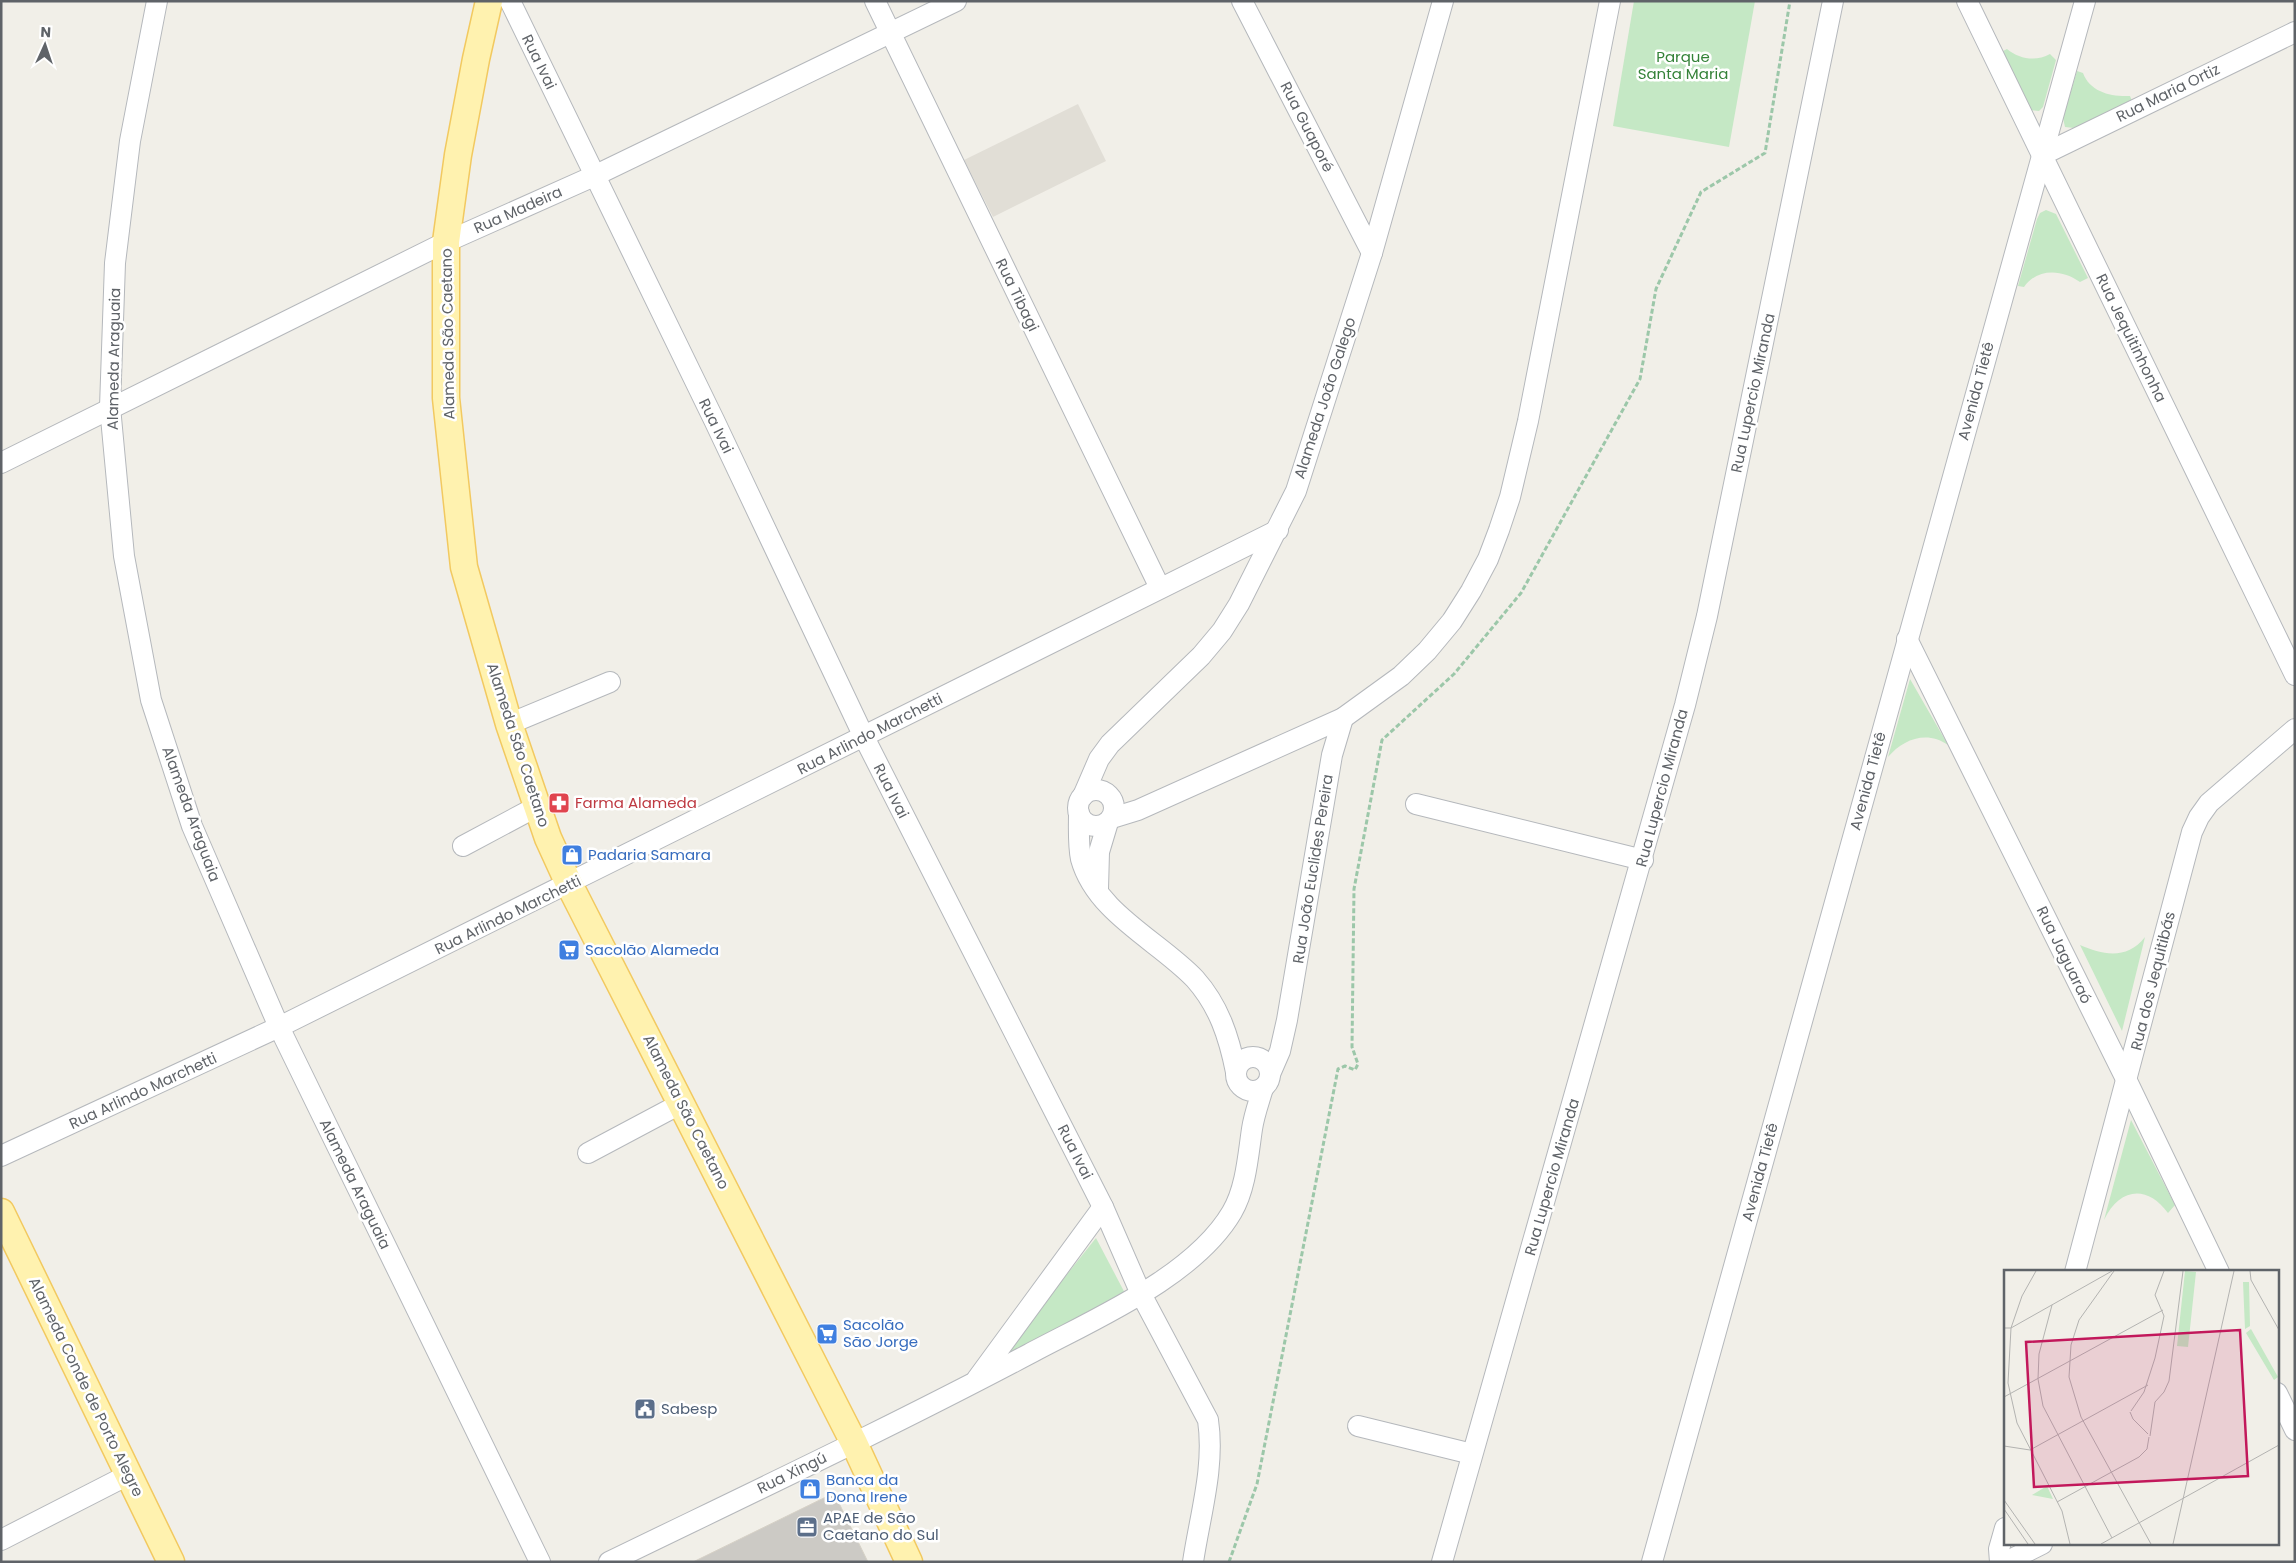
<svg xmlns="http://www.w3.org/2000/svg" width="2296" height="1563" font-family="Poppins,sans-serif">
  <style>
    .education { fill: #e1ded6 }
    .green { fill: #c5e8c5 }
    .building { fill: #cccac5; stroke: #d6d1c6 }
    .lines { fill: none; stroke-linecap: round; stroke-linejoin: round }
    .minor-casing { stroke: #b5b8bc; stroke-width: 22 }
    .major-casing { stroke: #f2c960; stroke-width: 29 }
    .path { stroke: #9cc7a9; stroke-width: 3; stroke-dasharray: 5 2.5; stroke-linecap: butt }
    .minor { stroke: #fff; stroke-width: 20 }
    .major { stroke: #fff2af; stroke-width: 26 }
    .labels { text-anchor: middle; stroke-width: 5; stroke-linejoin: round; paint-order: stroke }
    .park-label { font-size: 15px; fill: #348238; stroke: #fff }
    .street-label { font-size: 15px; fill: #5f6368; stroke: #fff }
    .health-label { font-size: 15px; fill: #be3a42; stroke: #fff; text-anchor: start }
    .shop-label { font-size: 15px; fill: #366cbe; stroke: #fff; text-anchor: start }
    .service-label { font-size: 15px; fill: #4e5e75; stroke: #fff; text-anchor: start }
    .inset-road { fill: none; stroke: #b3b3b1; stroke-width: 1 }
    .view { fill: #c2185b; fill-opacity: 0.15; stroke: #c2185b; stroke-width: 2.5 }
    .inset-edge { fill: none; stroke: #5f6368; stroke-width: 2.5 }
  </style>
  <rect width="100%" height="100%" fill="#f1efe8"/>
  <!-- education -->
  <path class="education" d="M1078 104 1106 161 993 217 964 160Z"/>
  <!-- green -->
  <g class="green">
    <path d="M1634 1H1755L1729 147 1613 126Z"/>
    <path d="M2007 49C2019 59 2036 62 2050 54L2056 60 2043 107 2039 111 2030 110 2001 52Z"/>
    <path d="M2077 71 2083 73C2090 92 2111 97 2130 96L2132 101 2074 128 2065 127 2063 118Z"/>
    <path d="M2046 210 2056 214 2088 278 2080 282C2062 269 2037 268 2024 287L2018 286 2037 219 2040 213Z"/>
    <path d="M1910 679 1948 745C1927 730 1903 739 1888 757Z"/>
    <path d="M2145 937 2122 1031 2080 945C2103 955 2127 960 2145 937Z"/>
    <path d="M2131 1120 2175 1205 2168 1213C2147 1184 2119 1188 2104 1220Z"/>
    <path d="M1096 1238 1128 1299 992 1368Z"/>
  </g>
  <!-- building -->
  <path class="building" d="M834 1493 868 1562H693Z"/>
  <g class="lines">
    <!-- minor casing -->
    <g class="minor-casing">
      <g id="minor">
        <path d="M157 1 130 141 115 263 110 407 124 556 151 700 192 826 279 1027 540 1562"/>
        <path d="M510 1 714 420 864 737 1103 1207 1141 1294 1208 1420C1215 1467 1200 1515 1193 1562"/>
        <path d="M875 1 1160 588"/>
        <path d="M1242 1 1372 253"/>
        <path d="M1967 1 2295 675"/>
        <path d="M2042 155 2295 32"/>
        <path d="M1 463 446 242 594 176 956 1"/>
        <path d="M1907 639 2127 1081 2219 1272"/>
        <path d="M509 724 610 682"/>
        <circle cx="1096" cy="808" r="18"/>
        <path d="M1083 796 1099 759 1110 744 1201 656 1222 631 1239 604 1296 491 1372 253 1443 1"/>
        <path d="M1416 804 1643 860"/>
        <path d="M1079 813C1079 828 1078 844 1081 859 1096 913 1159 941 1195 979 1219 1006 1229 1037 1236 1072"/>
        <path d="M1112 818 1138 810 1343 718 1401 676 1427 651 1452 621 1471 591 1488 559 1499 530 1510 497 1528 421 1610 1"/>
        <path d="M463 846 536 807"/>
        <path d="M1098 889 1099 852 1108 822"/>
        <circle cx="1253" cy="1074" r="17"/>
        <path d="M1270 1074 1280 1051 1287 1020 1332 755 1343 718"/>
        <path d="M588 1153 682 1103"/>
        <path d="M1 1156 279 1027 1278 530"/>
        <path d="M2075 1272 2192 832 2199 817 2209 803 2295 729"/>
        <path d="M977 1379 1103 1207"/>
        <path d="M2277 1393 2295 1430"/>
        <path d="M1358 1426 1472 1454"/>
        <path d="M1 1540 128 1475"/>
        <path d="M609 1562C749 1494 891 1427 1029 1354 1094 1319 1194 1277 1232 1212 1246 1188 1248 1156 1252 1129 1254 1115 1259 1102 1263 1088"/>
        <path d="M1442 1562 1685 705 1707 616 1833 1"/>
        <path d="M1652 1562 2085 1"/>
        <path d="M2000 1562 1999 1549 2005 1528"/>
        <path d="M2006 1562 2042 1544"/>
      </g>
    </g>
    <!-- major casing -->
    <g class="major-casing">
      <g id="major">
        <path d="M489 1 476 59 458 155 446 242V398L464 567 509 724 548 838 569 884 854 1443 909 1562"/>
        <path d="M1 1212 171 1562"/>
      </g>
    </g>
    <!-- path -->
    <path class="path" d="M1229 1562 1257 1484 1338 1069 1345 1066 1355 1070 1358 1064 1352 1047 1354 889 1382 740 1454 674 1521 593 1640 379 1656 289 1701 192 1765 153 1790 1"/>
    <!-- minor -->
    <use href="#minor" class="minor"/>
    <!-- major -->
    <use href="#major" class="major"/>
  </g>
  <!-- icons -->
  <defs>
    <g id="pharmacy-square" transform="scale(1.125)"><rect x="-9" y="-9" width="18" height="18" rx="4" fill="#e0444e" stroke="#fff"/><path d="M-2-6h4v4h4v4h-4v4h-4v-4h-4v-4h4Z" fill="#fff"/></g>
    <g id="shop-square" transform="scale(1.125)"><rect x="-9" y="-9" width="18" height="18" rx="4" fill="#3f7fe0" stroke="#fff"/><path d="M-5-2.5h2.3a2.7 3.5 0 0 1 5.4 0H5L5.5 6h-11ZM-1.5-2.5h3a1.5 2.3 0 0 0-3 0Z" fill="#fff"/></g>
    <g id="supermarket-square" transform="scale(1.125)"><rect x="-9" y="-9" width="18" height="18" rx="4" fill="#3f7fe0" stroke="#fff"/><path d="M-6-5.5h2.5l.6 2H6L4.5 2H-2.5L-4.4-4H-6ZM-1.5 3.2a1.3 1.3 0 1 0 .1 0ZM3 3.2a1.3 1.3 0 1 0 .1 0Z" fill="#fff"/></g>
    <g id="civic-square" transform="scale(1.125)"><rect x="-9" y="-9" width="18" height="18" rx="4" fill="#5c6f8a" stroke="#fff"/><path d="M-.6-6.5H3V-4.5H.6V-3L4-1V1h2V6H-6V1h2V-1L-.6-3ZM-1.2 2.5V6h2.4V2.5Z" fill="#fff"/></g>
    <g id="office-square" transform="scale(1.125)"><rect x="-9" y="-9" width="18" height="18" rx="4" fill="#5c6f8a" stroke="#fff"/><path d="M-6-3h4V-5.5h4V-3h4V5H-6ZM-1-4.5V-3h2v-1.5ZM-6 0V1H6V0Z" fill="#fff"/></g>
  </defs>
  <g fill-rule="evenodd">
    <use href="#pharmacy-square" x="559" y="803"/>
    <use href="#shop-square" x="572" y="855"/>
    <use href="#supermarket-square" x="569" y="950"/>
    <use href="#supermarket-square" x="827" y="1334"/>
    <use href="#civic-square" x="645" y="1409"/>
    <use href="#shop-square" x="810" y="1489"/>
    <use href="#office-square" x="807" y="1527"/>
  </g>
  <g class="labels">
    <!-- park labels -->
    <g class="park-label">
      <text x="1683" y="62">Parque<tspan x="1683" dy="17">Santa Maria</tspan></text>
    </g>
    <!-- street labels -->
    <g class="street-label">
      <text transform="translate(539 62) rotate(64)" y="5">Rua Ivai</text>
      <text transform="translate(2168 93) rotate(-26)" y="5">Rua Maria Ortiz</text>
      <text transform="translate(1307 127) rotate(63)" y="5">Rua Guaporé</text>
      <text transform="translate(518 210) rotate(-24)" y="5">Rua Madeira</text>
      <text transform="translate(1017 295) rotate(64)" y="5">Rua Tibagi</text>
      <text transform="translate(448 334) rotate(-91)" y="5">Alameda São Caetano</text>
      <text transform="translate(2131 338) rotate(64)" y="5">Rua Jequitinhonha</text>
      <text transform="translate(114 359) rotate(-89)" y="5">Alameda Araguaia</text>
      <text transform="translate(1976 391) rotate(-75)" y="5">Avenida Tietê</text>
      <text transform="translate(1753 393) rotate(-78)" y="5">Rua Lupercio Miranda</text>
      <text transform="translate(1325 398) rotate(-72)" y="5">Alameda João Galego</text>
      <text transform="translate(716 426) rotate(64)" y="5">Rua Ivai</text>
      <text transform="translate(870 734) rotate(-27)" y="5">Rua Arlindo Marchetti</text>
      <text transform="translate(518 745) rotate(72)" y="5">Alameda São Caetano</text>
      <text transform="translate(1868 781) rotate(-75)" y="5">Avenida Tietê</text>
      <text transform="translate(1662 788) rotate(-75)" y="5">Rua Lupercio Miranda</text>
      <text transform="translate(891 791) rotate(63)" y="5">Rua Ivai</text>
      <text transform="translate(191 814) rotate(70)" y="5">Alameda Araguaia</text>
      <text transform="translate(1313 869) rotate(-81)" y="5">Rua João Euclides Pereira</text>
      <text transform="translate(508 915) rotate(-26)" y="5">Rua Arlindo Marchetti</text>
      <text transform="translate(2064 955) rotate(64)" y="5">Rua Jaguaraó</text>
      <text transform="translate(2153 981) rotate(-76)" y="5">Rua dos Jequitibás</text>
      <text transform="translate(143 1091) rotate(-25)" y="5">Rua Arlindo Marchetti</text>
      <text transform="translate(686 1112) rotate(63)" y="5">Alameda São Caetano</text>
      <text transform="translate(1075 1152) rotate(63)" y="5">Rua Ivai</text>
      <text transform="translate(1760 1172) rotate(-75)" y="5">Avenida Tietê</text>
      <text transform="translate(1552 1177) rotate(-74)" y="5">Rua Lupercio Miranda</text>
      <text transform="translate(355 1184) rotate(64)" y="5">Alameda Araguaia</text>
      <text transform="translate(86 1387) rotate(64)" y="5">Alameda Conde de Porto Alegre</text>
      <text transform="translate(792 1473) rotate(-26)" y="5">Rua Xingú</text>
    </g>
    <!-- health labels -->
    <g class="health-label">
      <text x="575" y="808">Farma Alameda</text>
    </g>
    <!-- shop labels -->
    <g class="shop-label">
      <text x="588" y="860">Padaria Samara</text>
      <text x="585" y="955">Sacolão Alameda</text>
      <text x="843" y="1330">Sacolão<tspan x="843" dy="17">São Jorge</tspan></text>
      <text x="826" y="1485">Banca da<tspan x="826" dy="17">Dona Irene</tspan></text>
    </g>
    <!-- service labels -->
    <g class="service-label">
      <text x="661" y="1414">Sabesp</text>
      <text x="823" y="1523">APAE de São<tspan x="823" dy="17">Caetano do Sul</tspan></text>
    </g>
  </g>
  <!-- overview -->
  <g transform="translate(2004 1270)">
    <rect width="275" height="275" fill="#f1efe8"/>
    <path d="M181 1 192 2 184 77 173 76ZM239 12H245L246 56 241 59ZM247 59 274 107 270 110 242 63ZM43 216 49 229 28 225Z" fill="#c5e8c5"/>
    <path class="inset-road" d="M32 1 18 26 7 58 4 113 13 153 58 241 66 274M110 1 75 50 67 75 65 107 77 147 147 274M246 1 247 10 275 60M48 35 35 84 34 109 39 136 108 268M0 58H7L108 1M0 127 159 40M127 141 140 122 151 88 160 46 151 25 160 1M126 142 129 149 144 164M146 166 151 132 160 122 165 111 179 1M0 176 26 180 144 115M0 230 31 274M53 232 135 187 143 179 145 167M0 239 24 274M97 274 275 175M169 274 230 1"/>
    <path class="view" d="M236 60 244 206 30 217 22 72Z"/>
    <rect width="275" height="275" class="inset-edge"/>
  </g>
  <!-- border -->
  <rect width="2296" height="1563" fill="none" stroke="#5f6368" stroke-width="5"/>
  <!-- north arrow -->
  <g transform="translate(45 45) rotate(3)" stroke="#ffffff" stroke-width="4" paint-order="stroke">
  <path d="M0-4L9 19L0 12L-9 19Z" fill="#5f6368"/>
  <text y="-8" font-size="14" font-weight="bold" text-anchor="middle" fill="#5f6368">N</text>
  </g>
</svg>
